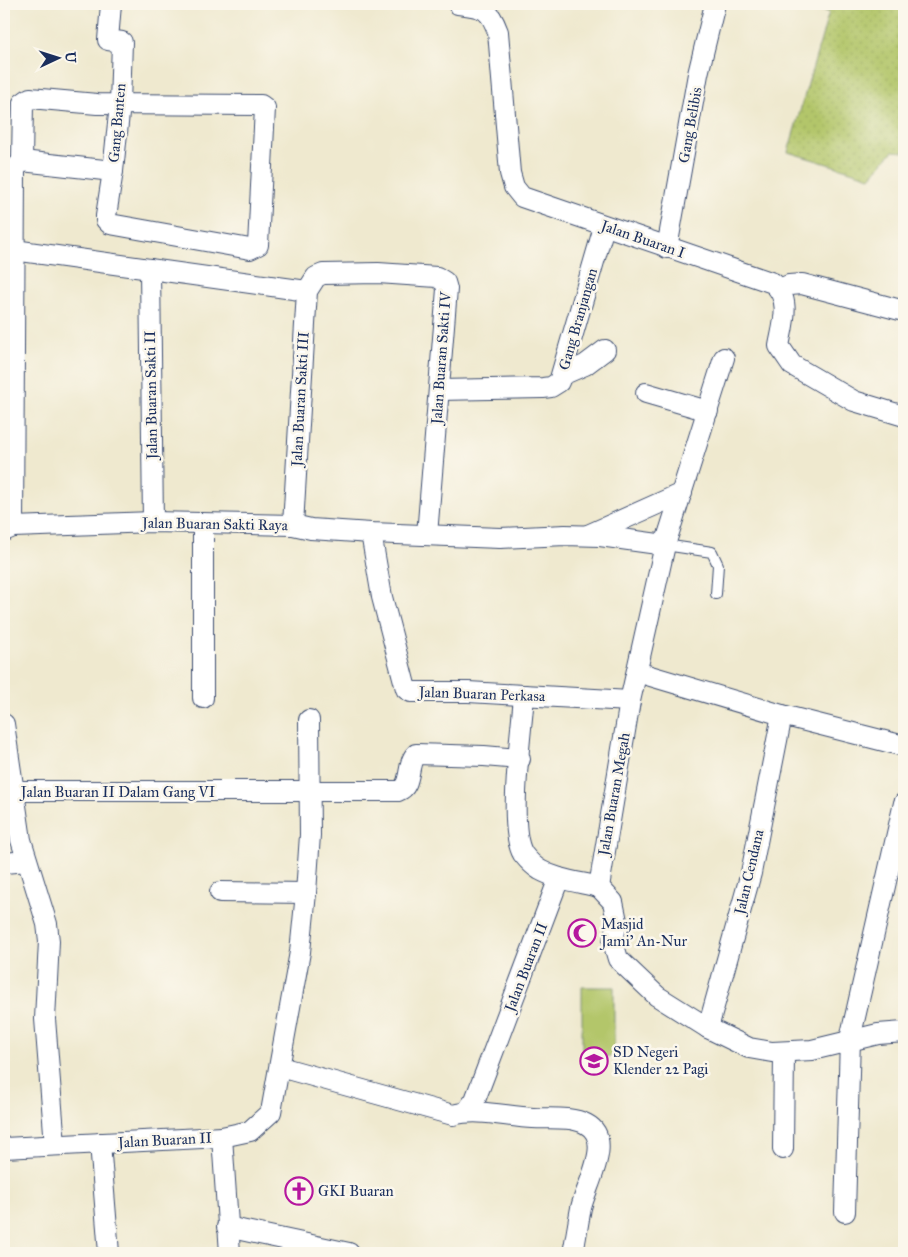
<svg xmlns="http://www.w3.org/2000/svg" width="908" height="1257" font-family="'IM FELL Great Primer',serif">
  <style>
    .green { fill: url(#green-dots); stroke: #677a64 }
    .pitch { fill: #b3c66a; stroke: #677a64 }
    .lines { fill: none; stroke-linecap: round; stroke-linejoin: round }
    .lane-casing { stroke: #3b4b6f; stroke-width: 12 }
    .street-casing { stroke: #3b4b6f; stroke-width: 22 }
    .lane { stroke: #fff; stroke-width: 10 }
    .street { stroke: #fff; stroke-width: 20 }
    .labels { text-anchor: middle; stroke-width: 5; stroke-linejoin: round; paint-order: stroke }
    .street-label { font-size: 15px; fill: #1b2f5e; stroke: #fbf7ec }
    .poi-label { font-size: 15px; fill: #1b2f5e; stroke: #fbf7ec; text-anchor: start }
  </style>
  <defs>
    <pattern id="green-dots" width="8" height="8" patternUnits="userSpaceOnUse" patternTransform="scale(1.25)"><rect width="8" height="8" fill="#b3c66a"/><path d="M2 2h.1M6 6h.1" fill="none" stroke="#99aa5e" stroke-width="1.8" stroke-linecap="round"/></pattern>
  </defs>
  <rect width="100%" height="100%" fill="#fbf7ec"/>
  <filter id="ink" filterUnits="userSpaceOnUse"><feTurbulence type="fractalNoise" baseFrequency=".02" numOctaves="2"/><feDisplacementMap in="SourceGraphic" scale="10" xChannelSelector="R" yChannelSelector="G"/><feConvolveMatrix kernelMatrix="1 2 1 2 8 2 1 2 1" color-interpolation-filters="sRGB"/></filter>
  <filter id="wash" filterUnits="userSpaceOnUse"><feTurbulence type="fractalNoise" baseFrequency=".0096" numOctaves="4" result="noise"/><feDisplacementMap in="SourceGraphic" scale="20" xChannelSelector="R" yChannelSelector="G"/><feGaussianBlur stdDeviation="1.12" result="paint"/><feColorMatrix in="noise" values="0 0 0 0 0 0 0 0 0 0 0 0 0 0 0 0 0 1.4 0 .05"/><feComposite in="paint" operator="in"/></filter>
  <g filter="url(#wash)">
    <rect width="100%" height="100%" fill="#efe9cf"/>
    <!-- green -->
    <path class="green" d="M783 4H904V152L893 151 870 177 788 152 829 12Z"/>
    <!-- pitch -->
    <path class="pitch" d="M582 987H614V1057L582 1056Z"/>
  </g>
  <g filter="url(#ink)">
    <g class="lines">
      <!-- lane casing -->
      <g class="lane-casing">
        <path id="lane" d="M665 545 712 552 718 565 716 594"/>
      </g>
      <!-- street casing -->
      <g class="street-casing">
        <g id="street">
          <path d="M458 4C483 7 489 7 498 32L510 173 514 187 522 197 773 283C792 299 783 324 779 346L792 365 854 401 904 416"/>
          <path d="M22 161 23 103 30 98 97 104 261 105 265 108 258 245 250 249 110 224 106 220V216L113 171"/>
          <path d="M667 248 698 74 715 4"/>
          <path d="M14 250 307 291"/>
          <path d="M150 269 153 522"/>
          <path d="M780 289 789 285 802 284 904 311"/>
          <path d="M562 375 585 365 605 350"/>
          <path d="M439 390 543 388 551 387 559 382 604 227"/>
          <path d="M646 393 708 411"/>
          <path d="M203 524V698"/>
          <path d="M293 525 307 291 316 277 323 274 378 273 437 277 445 282 447 289 427 535"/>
          <path d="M13 527 15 169 22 161 113 171 120 104 122 42 108 40 111 4"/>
          <path d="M4 531 13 527 153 522 293 525 311 529 371 533 500 538 565 535 600 536 665 545"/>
          <path d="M371 533 382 597 406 689 411 692H468L630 701"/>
          <path d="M588 535 682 493"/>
          <path d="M637 672 782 715 904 746"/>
          <path d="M524 695C522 729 507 828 523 854 527 859 535 867 540 870 558 880 579 882 599 887"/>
          <path d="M4 724 21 840 47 924 49 941 45 1019 55 1145"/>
          <path d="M14 791H398C413 786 406 764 416 754L484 756 520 759"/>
          <path d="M4 863 27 861"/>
          <path d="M599 887 630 701 665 545 724 358"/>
          <path d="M599 887 613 902 617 921 613 942 618 959 657 996 708 1028 749 1048 772 1052 812 1050 878 1034 904 1032"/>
          <path d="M220 892 306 893"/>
          <path d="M708 1028 751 873 782 715"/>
          <path d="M280 1067 453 1115C478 1108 507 1117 533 1118 549 1119 571 1116 586 1124 615 1139 586 1185 581 1208 578 1223 576 1238 573 1253"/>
          <path d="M467 1111 475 1100 559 878"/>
          <path d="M222 1137 230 1253"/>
          <path d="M100 1143 109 1253"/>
          <path d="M4 1148 222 1137 250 1131 271 1112 300 952 306 893 310 835 309 720"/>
          <path d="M783 1149 784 1052"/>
          <path d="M845 1212 850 1039 904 803"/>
          <path d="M227 1227 349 1253"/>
        </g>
      </g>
      <!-- lane -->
      <use href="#lane" class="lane"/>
      <!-- street -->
      <use href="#street" class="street"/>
    </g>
  </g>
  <!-- icons -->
  <defs>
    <g id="mosque-ring" transform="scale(1.4375)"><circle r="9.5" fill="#fbf7ec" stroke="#b5179e" stroke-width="1.5"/><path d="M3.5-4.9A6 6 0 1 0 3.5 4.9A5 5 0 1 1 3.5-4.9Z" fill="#b5179e"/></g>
    <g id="school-ring" transform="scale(1.4375)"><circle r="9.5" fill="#fbf7ec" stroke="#b5179e" stroke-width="1.5"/><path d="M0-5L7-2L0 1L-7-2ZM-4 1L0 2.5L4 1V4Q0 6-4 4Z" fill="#b5179e"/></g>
    <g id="church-ring" transform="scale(1.4375)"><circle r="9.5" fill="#fbf7ec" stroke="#b5179e" stroke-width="1.5"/><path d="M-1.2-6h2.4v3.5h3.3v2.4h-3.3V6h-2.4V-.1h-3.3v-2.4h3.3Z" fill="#b5179e"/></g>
  </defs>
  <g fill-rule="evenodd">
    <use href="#mosque-ring" x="582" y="933"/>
    <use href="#school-ring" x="594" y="1061"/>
    <use href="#church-ring" x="299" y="1191"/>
  </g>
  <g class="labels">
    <!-- street labels -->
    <g class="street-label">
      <text transform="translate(117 123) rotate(-85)" y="5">Gang Banten</text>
      <text transform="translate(690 125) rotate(-80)" y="5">Gang Belibis</text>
      <text transform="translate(643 239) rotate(19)" y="5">Jalan Buaran I</text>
      <text transform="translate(578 319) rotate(-74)" y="5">Gang Branjangan</text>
      <text transform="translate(441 358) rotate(-86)" y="5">Jalan Buaran Sakti IV</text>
      <text transform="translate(151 395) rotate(-91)" y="5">Jalan Buaran Sakti II</text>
      <text transform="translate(300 399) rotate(-87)" y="5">Jalan Buaran Sakti III</text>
      <text transform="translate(215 524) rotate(1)" y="5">Jalan Buaran Sakti Raya</text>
      <text transform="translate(482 694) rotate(2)" y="5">Jalan Buaran Perkasa</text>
      <text x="118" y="797">Jalan Buaran II Dalam Gang VI</text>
      <text transform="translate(614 794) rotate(-80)" y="5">Jalan Buaran Megah</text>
      <text transform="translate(749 872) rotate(-77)" y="5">Jalan Cendana</text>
      <text transform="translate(526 967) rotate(-69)" y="5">Jalan Buaran II</text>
      <text transform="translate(165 1140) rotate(-3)" y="5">Jalan Buaran II</text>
    </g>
    <!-- poi labels -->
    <g class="poi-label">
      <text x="601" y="929">Masjid<tspan x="601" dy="17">Jami' An-Nur</tspan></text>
      <text x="613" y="1057">SD Negeri<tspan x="613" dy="17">Klender 22 Pagi</tspan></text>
      <text x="318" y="1196">GKI Buaran</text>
    </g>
  </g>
  <!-- margin -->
  <rect width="908" height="1257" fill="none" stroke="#fbf7ec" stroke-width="20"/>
  <!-- north arrow -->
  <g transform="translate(58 58) rotate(86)" stroke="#fbf7ec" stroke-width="4" paint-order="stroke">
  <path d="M0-4L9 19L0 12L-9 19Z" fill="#1b2f5e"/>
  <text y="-8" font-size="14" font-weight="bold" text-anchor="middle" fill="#1b2f5e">U</text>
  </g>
</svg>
